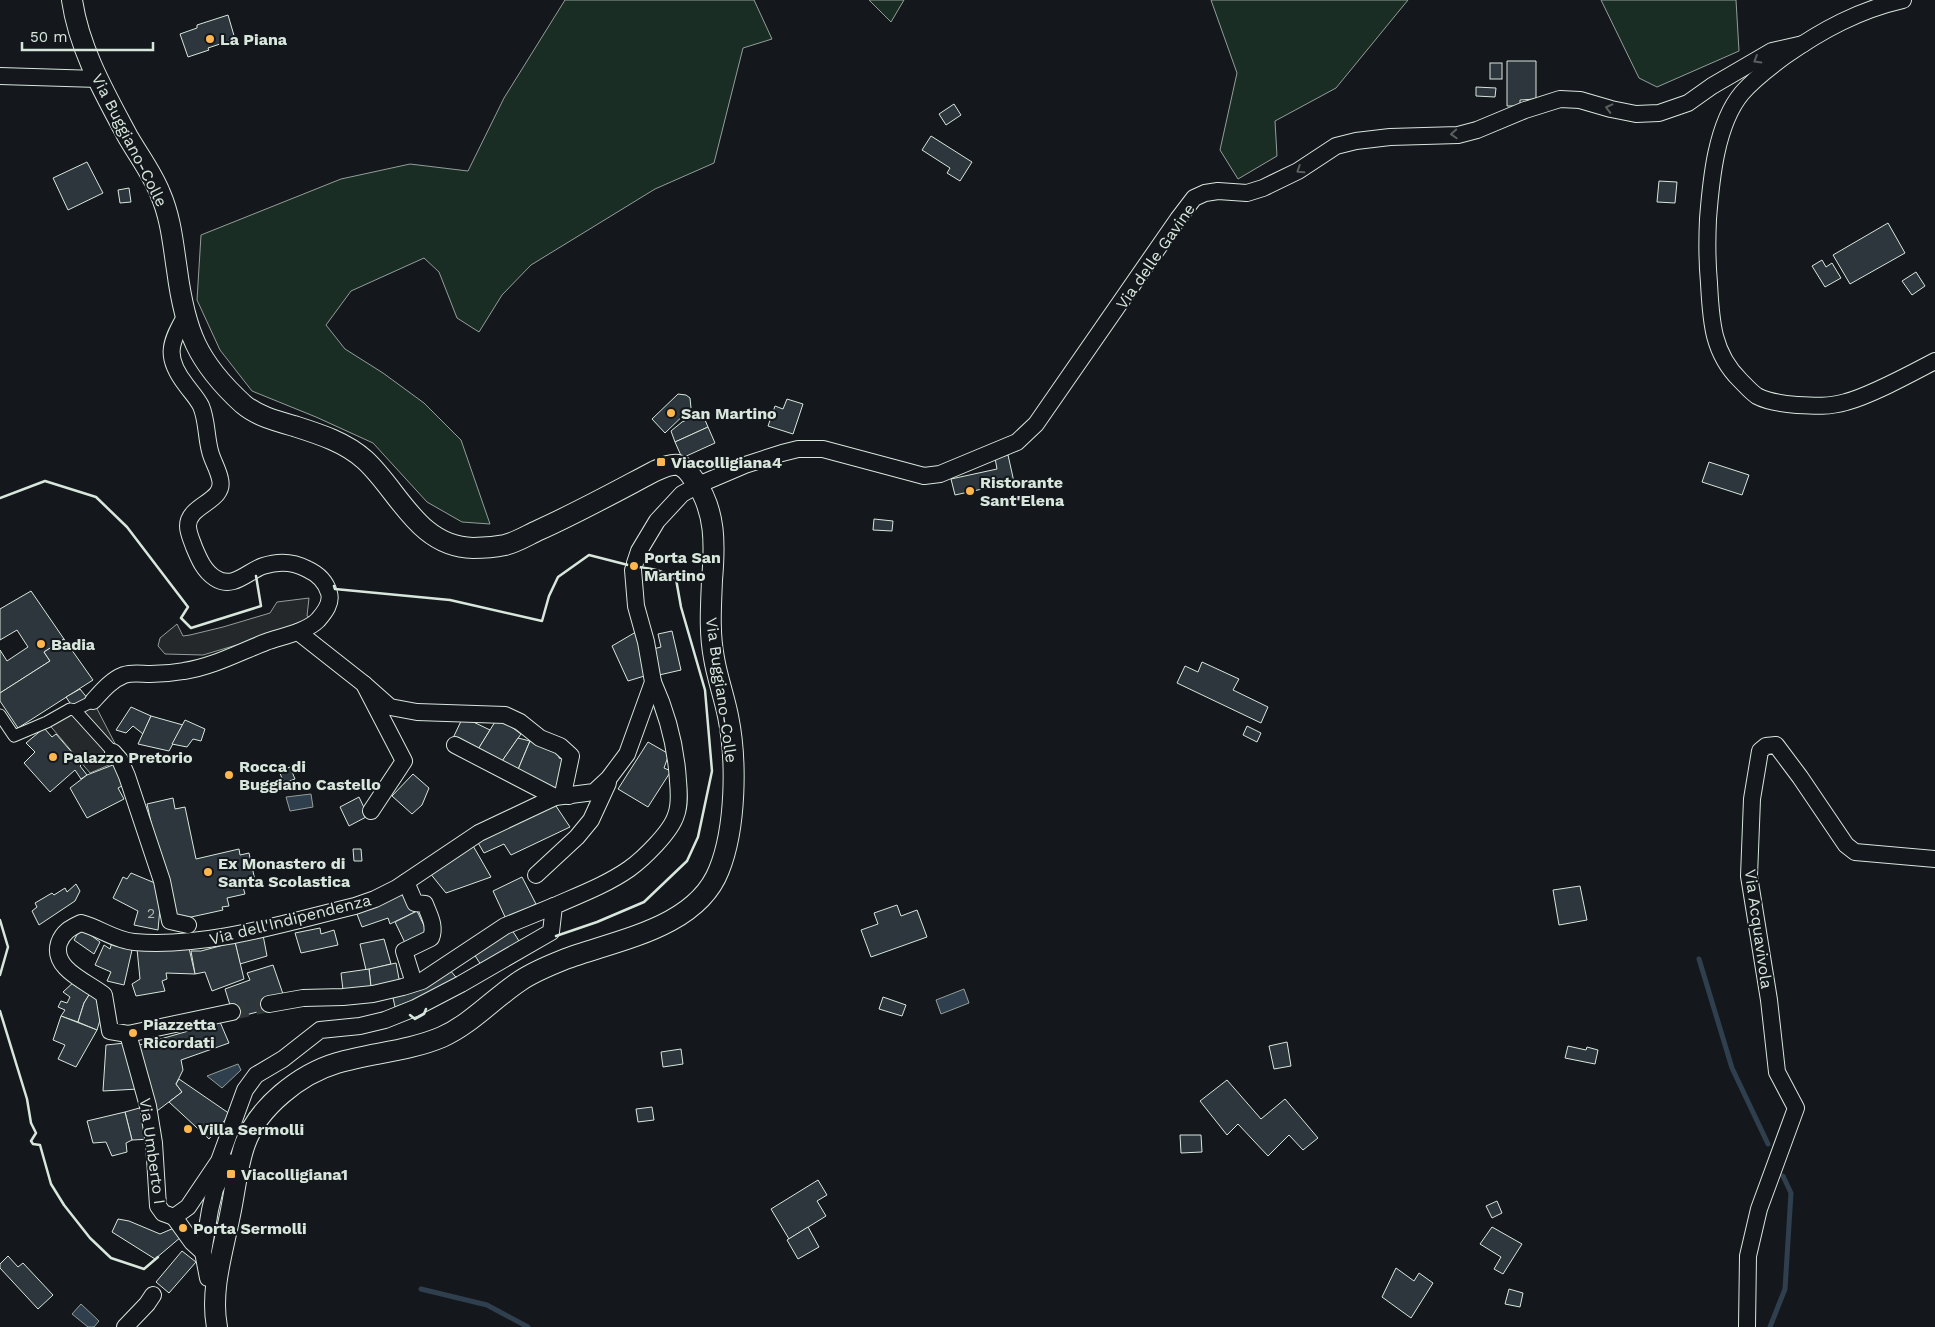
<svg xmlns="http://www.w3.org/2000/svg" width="1935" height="1327" font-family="'Work Sans',sans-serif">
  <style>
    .green { fill: #1a2d24; stroke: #939e99 }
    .parking { fill: #24282b; stroke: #939e99 }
    .water { fill: #2f3f4d; stroke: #939e99 }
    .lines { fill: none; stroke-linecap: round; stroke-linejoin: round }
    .stream { stroke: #2f3f4d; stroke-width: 5 }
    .building { fill: #2c363c; stroke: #d8e6dc }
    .minor-tunnel { stroke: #313739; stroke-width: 16; stroke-dasharray: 16 8; stroke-linecap: butt }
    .pedestrian-casing { stroke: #d8e6dc; stroke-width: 13 }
    .minor-casing { stroke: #d8e6dc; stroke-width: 18 }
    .tertiary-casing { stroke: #d8e6dc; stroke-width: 22 }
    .pedestrian { stroke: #14181c; stroke-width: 11 }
    .minor { stroke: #14181c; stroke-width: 16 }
    .tertiary { stroke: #14181c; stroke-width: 20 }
    .wall { stroke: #d8e6dc; stroke-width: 2.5 }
    .oneway { stroke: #59605f }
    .poi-dot { fill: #ffb74d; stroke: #14181c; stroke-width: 2 }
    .labels { text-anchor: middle; stroke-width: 4; stroke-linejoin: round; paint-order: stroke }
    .number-label { font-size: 14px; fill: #adbab4 }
    .poi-label { font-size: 16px; font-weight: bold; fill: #d8e6dc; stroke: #14181c; text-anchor: start }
    .street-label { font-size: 16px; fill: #d8e6dc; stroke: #14181c }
  </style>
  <rect width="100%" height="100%" fill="#14181c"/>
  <!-- green -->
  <g class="green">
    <path d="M565 0H754L772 39 743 48 714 163 655 189 531 265 502 295 479 332 457 318 439 272 424 258 351 291 326 325 345 349 383 373 424 403 461 440 490 524 462 522 427 502 373 443 316 417 252 391 220 350 197 300 201 235 341 179 410 164 468 171 504 98Z"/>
    <path d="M869 0H904L891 22Z"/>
    <path d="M1211 0H1408L1336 88 1275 121 1277 156 1238 179 1220 150 1237 73Z"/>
    <path d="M1601 0H1736L1739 51 1657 87 1639 78Z"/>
  </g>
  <!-- parking -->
  <g class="parking">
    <path d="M309 598 307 616 317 621 203 655 165 654 158 646 160 638 177 624 183 636 190 635 223 627 270 613 277 602Z"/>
    <path d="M93 701 123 759 90 773 47 722Z"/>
  </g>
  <!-- water -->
  <g class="water">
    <path d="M311 794 313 807 290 811 286 797Z"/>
    <path d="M964 989 969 1003 941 1014 936 1000Z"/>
    <path d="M238 1064 241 1070 222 1088 207 1076Z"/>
    <path d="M81 1304 99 1321 94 1327H88L72 1314Z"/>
  </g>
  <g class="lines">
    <!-- stream -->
    <g class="stream">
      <path d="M1699 959 1732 1068 1768 1144"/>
      <path d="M421 1289 487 1305 528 1327"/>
      <path d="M1770 1327 1785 1289 1791 1193 1783 1176"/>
    </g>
  </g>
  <!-- building -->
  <g class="building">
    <path d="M228 15 235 39 208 48 209 50 188 57 180 34 197 28V25Z"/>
    <path d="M1507 61H1536V99L1520 100V106H1507Z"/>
    <rect x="1490" y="63" width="12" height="16"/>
    <path d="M1476 87 1496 88 1495 97 1476 96Z"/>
    <path d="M954 104 961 115 946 125 939 114Z"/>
    <path d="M931 136 972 162 960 181 947 173 950 168 922 150Z"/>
    <path d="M87 162 103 193 68 210 53 178Z"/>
    <path d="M1659 181 1677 182 1675 203 1657 202Z"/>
    <path d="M129 188 131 202 120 203 118 190Z"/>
    <path d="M1888 223 1905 253 1850 284 1833 255Z"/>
    <path d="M1822 260 1826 267 1832 263 1841 278 1825 287 1812 266Z"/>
    <path d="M1916 272 1925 286 1912 295 1902 281Z"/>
    <path d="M678 394 686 395 690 398 691 408 665 433 652 419Z"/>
    <path d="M787 399 803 404 793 434 768 426 775 406 783 409Z"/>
    <path d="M702 413 708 427 675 442 671 431 682 422Z"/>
    <path d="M708 427 715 443 682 458 675 442Z"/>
    <path d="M1008 455 1014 482 955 495 951 479 997 469 995 458Z"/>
    <path d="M1709 462 1749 475 1742 495 1702 482Z"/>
    <path d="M874 519 893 521 892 531 873 530Z"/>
    <path d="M31 591 64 639 44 652 50 661 0 693V650L7 661 28 647 17 630 0 640V609Z"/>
    <path d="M641 629 651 674 628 681 612 646Z"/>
    <path d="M672 631 681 670 659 675 653 649 661 647 658 634Z"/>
    <path d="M64 639 93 680 18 728 0 701V693L50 661 44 652Z"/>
    <path d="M1202 662 1239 679 1233 690 1268 707 1261 723 1177 683 1185 666 1198 672Z"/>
    <path d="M80 689 88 699 74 709 66 697Z"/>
    <path d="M131 707 151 716 143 734 133 726 126 733 116 730Z"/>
    <path d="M151 716 183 725 169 751 138 744Z"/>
    <path d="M463 717 490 730 477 751 453 738Z"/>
    <path d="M498 717 521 734 500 764 477 751Z"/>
    <path d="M185 720 205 729 201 741 193 739 187 747 172 744Z"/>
    <path d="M1247 726 1261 733 1257 742 1243 735Z"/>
    <path d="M44 728 52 737 56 734 82 764 80 766 87 775 81 779 75 770 50 792 24 763 35 752 26 743Z"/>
    <path d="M518 738 530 741 517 772 500 764Z"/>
    <path d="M530 741 559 752V758L569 761 555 793 517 772Z"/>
    <path d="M648 742 669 754 664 768 671 771 648 807 618 789Z"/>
    <path d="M118 763 124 785 118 788 124 799 87 818 70 788 87 775Z"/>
    <path d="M290 767 295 779 284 783 279 771Z"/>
    <path d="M413 774 429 788 422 805 412 814 392 796Z"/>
    <path d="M359 797 368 816 349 826 340 807Z"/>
    <path d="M173 798 175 809 185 807 196 859 239 849 240 855 249 853 256 885 243 887 245 894 227 898 229 906 222 907 223 910 173 921 147 804Z"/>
    <path d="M554 803 570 827 511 855 504 844 484 853 477 841Z"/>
    <path d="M472 844 491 877 446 893 429 872Z"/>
    <path d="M353 849H361L362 861H354Z"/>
    <path d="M131 873 162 886 158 930 134 925 138 911 113 898 123 877 127 879Z"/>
    <path d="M522 877 536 904 506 919 493 891Z"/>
    <path d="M76 884 80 891 75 901 39 925 32 911 37 907 35 903 52 893 54 895 65 888 67 892Z"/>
    <path d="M1580 886 1587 920 1559 925 1553 890Z"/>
    <path d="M406 890 417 911 390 924 388 918 362 927 355 909Z"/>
    <path d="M897 905 901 916 917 910 927 937 871 957 861 930 878 924 874 913Z"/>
    <path d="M417 911 429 936 407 947 395 922Z"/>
    <path d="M510 927 521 944 483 968 472 951Z"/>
    <path d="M81 928 100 942 94 954 74 940Z"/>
    <path d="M320 928 321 934 334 930 338 945 301 953 295 933Z"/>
    <path d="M263 935 267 956 240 964 235 942Z"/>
    <path d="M384 939 391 964 366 970 360 944Z"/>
    <path d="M112 942 132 950 124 985 107 981 111 972 95 965 104 945 110 949Z"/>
    <path d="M235 942 244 979 212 991 205 972 195 974 191 951H201Z"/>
    <path d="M188 944 195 974 166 973 167 979 162 981 165 991 136 996 132 984 140 979 137 949Z"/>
    <path d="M396 963 400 984 371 987 369 969Z"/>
    <path d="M273 965 283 994 269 1009 234 1018 225 989 250 980 247 973Z"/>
    <path d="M369 969 371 987 343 990 341 973Z"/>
    <path d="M449 969 460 982 395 1007 392 993Z"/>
    <path d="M76 980 92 990 84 1003 78 1022 61 1016 65 1010 58 1007 61 1001 67 1003 70 997 63 992Z"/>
    <path d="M92 990 104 1007 97 1030 78 1022 84 1003Z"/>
    <path d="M883 997 906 1005 902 1016 879 1009Z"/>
    <path d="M61 1016 97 1030 76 1067 58 1059 65 1045 53 1040Z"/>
    <path d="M220 1022 229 1043 181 1060 183 1070 176 1084 182 1092 153 1114 136 1046Z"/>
    <path d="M1287 1042 1291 1066 1274 1069 1269 1046Z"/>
    <path d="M125 1043 138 1089 103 1091 106 1045Z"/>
    <path d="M1568 1046 1586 1050 1587 1047 1598 1050 1595 1064 1565 1058Z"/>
    <path d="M681 1049 683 1064 663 1067 661 1052Z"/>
    <path d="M179 1079 230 1114 209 1139 169 1102 182 1092 176 1084Z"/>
    <path d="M1227 1080 1261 1119 1285 1099 1318 1138 1303 1150 1289 1135 1268 1156 1238 1124 1227 1135 1200 1101Z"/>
    <path d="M143 1107 151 1139 132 1140 125 1112Z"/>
    <path d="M652 1107 654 1120 638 1122 636 1109Z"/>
    <path d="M125 1112 132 1140 126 1143 127 1152 112 1156 106 1142 93 1143 87 1121Z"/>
    <path d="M1180 1135H1201L1202 1152 1181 1153Z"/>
    <path d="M818 1180 827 1195 817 1201 826 1216 789 1239 771 1209Z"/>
    <path d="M1497 1201 1502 1213 1492 1218 1486 1206Z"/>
    <path d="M118 1219 129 1221 160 1234 174 1228 181 1237 155 1259 112 1232Z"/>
    <path d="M808 1227 819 1247 798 1259 787 1240Z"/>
    <path d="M1492 1227 1522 1244 1503 1274 1494 1269 1501 1257 1480 1244Z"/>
    <path d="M182 1251 196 1262 169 1293 156 1282Z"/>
    <path d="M8 1256 18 1267 23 1263 53 1295 38 1309 0 1268V1264Z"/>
    <path d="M1396 1268 1414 1281 1419 1273 1433 1283 1411 1318 1382 1297Z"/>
    <path d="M1509 1289 1523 1293 1520 1307 1505 1304Z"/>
  </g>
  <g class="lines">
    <!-- minor-tunnel -->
    <path class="minor-tunnel" d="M232 1012 269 1004"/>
    <!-- pedestrian casing -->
    <g class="pedestrian-casing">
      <g id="pedestrian">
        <path d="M75 710 113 752"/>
        <path d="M0 715 14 736 47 722 70 709 75 710 93 701"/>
      </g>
    </g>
    <!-- minor casing -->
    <g class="minor-casing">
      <g id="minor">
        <path d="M1903 0C1859 10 1822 30 1785 56 1770 67 1754 79 1742 93 1716 124 1711 180 1708 219 1707 240 1707 261 1709 283 1711 320 1712 352 1740 380 1745 385 1751 392 1757 396 1768 402 1785 404 1797 405 1814 406 1830 407 1846 402 1872 395 1910 374 1935 361"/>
        <path d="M0 76 98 79"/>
        <path d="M635 563 639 551 657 521 682 494 698 485 745 465 782 453 798 449H823L924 476 940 474 1017 442 1036 424 1178 219 1194 198 1205 193 1218 191 1247 193 1263 188 1298 171 1336 146 1356 141 1390 137 1458 135 1477 130 1525 110 1560 99 1580 100 1611 109 1636 114 1659 113 1688 103 1712 86 1772 51 1803 44"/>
        <path d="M298 632 364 684 404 761 371 811"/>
        <path d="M364 684 390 707 417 712 505 715 520 722 540 738 560 746 571 756 564 789 569 796"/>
        <path d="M93 701C102 691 111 680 124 675 133 672 142 674 150 674 162 674 173 673 184 671 212 667 240 652 266 642 283 636 306 632 318 620 325 612 332 603 329 593 326 582 318 574 307 569 294 562 278 561 263 566 248 571 233 590 215 578 204 571 199 559 194 547 192 541 188 533 188 526 188 504 226 502 220 479 218 469 212 460 210 451 206 436 207 420 201 406 197 398 191 392 186 385 165 358 169 344 185 317"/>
        <path d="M455 745 555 797"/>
        <path d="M113 752 120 760 127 776 162 881 170 921 188 925"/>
        <path d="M536 875 577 837 591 820 608 783"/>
        <path d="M406 882 415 903 425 904C429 915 436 926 431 938L404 951 414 983"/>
        <path d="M269 1004 303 998 343 997 373 994 403 987 422 981 505 926 554 906"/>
        <path d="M232 1012 128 1034 110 1031 104 995C88 982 51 969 59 943 63 932 70 928 81 923 100 928 114 940 134 942 208 948 284 923 355 906L375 899 397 888 479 833 555 797 594 792 609 778 627 754 653 682 646 642 636 606 633 570"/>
        <path d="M128 1034 148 1106 154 1143 158 1206 163 1213 174 1217"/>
        <path d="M174 1217 188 1207 219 1161 245 1090 256 1075 283 1059 320 1030 360 1026 385 1020 415 1008 461 984 551 932 554 906C579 895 606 885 629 869 643 859 671 832 676 815 680 805 679 792 678 781 676 746 668 715 653 682"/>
        <path d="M174 1217 192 1242 203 1252"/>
        <path d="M217 1281 208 1278 203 1252 210 1210 215 1189 228 1162"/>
        <path d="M125 1327 147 1304 153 1295"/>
        <path d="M1747 1327 1748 1256 1759 1209 1796 1108 1777 1072 1769 1000 1749 876 1752 799 1760 751 1766 746 1776 745 1800 777 1846 845 1855 852 1935 859"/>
      </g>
    </g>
    <!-- tertiary casing -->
    <g class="tertiary-casing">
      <path id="tertiary" d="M72 0C79 49 105 94 128 137 139 156 152 173 160 193 171 218 173 244 177 270 185 331 197 362 243 404 257 416 276 421 294 426 319 434 345 442 365 460 399 491 418 547 473 548 483 548 495 547 505 545 517 542 528 535 539 530 579 512 617 491 655 471 662 468 670 464 678 465 687 467 690 475 695 481 716 511 715 545 712 580 711 606 709 632 714 658 717 677 724 696 728 716 737 760 736 828 719 870 696 929 615 940 563 960 548 966 533 972 520 981 493 999 471 1024 442 1037 409 1051 371 1053 337 1063 300 1074 258 1107 245 1144 237 1166 235 1192 230 1215 223 1251 210 1290 217 1327"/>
    </g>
    <!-- pedestrian -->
    <use href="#pedestrian" class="pedestrian"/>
    <!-- minor -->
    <use href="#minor" class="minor"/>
    <!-- tertiary -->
    <use href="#tertiary" class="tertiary"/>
    <!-- wall -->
    <g class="wall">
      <path d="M0 498 45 481 96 497 127 527 188 607 181 618 191 628 261 606 256 576"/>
      <path d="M334 586 335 589 450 600 542 621 549 596 558 577 589 555 628 565"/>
      <path d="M0 920 8 947 0 975"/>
      <path d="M556 936 597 922 644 902 687 861 698 837 712 771 705 690 681 607 676 579C664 571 654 569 639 567"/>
      <path d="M0 1011 27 1099 31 1123 36 1133 31 1141 33 1144 40 1145 51 1184 64 1205 90 1238 111 1258 144 1269 158 1257"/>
      <path d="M410 1015 415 1019 424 1014 426 1009"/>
    </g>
  </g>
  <!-- one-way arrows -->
  <defs><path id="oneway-chevron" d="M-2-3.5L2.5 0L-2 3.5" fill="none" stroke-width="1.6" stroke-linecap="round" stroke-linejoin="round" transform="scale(1.25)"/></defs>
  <g class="oneway">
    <use href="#oneway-chevron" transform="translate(1757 60) rotate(149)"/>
    <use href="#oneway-chevron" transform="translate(1609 108) rotate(-166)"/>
    <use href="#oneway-chevron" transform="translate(1454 134) rotate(177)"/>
    <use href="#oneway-chevron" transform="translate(1300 170) rotate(147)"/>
  </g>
  <!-- markers -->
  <g class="poi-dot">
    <circle cx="210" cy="39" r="5"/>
    <circle cx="671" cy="413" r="5"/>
    <rect x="656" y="457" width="10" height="10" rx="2.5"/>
    <circle cx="970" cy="491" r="5"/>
    <circle cx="634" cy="566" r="5"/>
    <circle cx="41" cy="644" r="5"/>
    <circle cx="53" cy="757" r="5"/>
    <circle cx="229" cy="775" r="5"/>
    <circle cx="208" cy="872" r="5"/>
    <circle cx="133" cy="1033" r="5"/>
    <circle cx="188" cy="1129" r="5"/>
    <rect x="226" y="1169" width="10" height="10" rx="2.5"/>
    <circle cx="183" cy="1228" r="5"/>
  </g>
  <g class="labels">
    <!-- number labels -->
    <g class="number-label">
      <text x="151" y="918">2</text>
    </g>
    <!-- poi labels -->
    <g class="poi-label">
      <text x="220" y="45">La Piana</text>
      <text x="681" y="419">San Martino</text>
      <text x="671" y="468">Viacolligiana4</text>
      <text x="980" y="488">Ristorante<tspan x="980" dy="18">Sant'Elena</tspan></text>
      <text x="644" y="563">Porta San<tspan x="644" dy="18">Martino</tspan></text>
      <text x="51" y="650">Badia</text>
      <text x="63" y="763">Palazzo Pretorio</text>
      <text x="239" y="772">Rocca di<tspan x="239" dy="18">Buggiano Castello</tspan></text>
      <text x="218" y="869">Ex Monastero di<tspan x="218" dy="18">Santa Scolastica</tspan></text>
      <text x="143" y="1030">Piazzetta<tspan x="143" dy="18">Ricordati</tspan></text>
      <text x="198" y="1135">Villa Sermolli</text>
      <text x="241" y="1180">Viacolligiana1</text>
      <text x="193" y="1234">Porta Sermolli</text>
    </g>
    <!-- street labels -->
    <g class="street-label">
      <text transform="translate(130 140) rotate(63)" y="6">Via Buggiano-Colle</text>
      <text transform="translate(1155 256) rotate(-55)" y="6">Via delle Gavine</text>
      <text transform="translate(722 690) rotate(82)" y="6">Via Buggiano-Colle</text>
      <text transform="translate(290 919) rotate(-14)" y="6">Via dell'Indipendenza</text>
      <text transform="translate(1759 929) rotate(82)" y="6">Via Acquavivola</text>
      <text transform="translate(153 1151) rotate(82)" y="6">Via Umberto I</text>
    </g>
  </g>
  <!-- scale -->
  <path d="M22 42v8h131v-8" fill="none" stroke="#d8e6dc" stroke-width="2.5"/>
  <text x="30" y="42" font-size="15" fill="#d8e6dc" stroke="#14181c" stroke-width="4" paint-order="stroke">50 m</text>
</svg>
